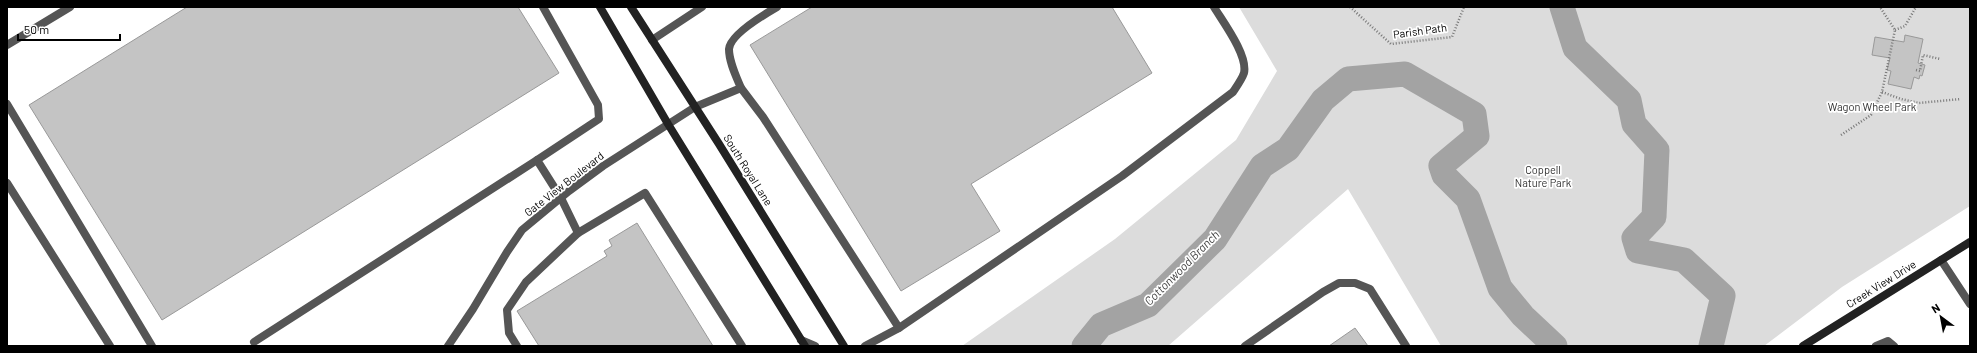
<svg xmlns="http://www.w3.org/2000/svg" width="1977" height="353" font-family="Barlow,sans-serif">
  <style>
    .green { fill: #dcdcdc }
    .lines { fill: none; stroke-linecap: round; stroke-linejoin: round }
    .river { stroke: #a3a3a3; stroke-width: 25 }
    .building { fill: #c4c4c4; stroke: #999 }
    .path { stroke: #777; stroke-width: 2.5; stroke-dasharray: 1 2; stroke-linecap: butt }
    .lane { stroke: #555; stroke-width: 8 }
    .street { stroke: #555; stroke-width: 8 }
    .secondary { stroke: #222; stroke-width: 8 }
    .labels { text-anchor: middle; stroke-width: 3.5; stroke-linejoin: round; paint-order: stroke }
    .street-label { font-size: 11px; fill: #000; stroke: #fff }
    .park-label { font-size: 11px; fill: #333; stroke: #fff }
    .water-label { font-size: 12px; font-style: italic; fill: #444; stroke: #fff }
  </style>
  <rect width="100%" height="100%" fill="#fff"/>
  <!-- green -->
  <path class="green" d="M1239 7H1970V206L1842 287 1764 346H1441L1348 189 1168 346H962L1115 239 1236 140 1277 71Z"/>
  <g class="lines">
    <!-- river -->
    <g class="river">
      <path d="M1562 7 1575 48 1629 100 1634 124 1657 150 1654 217 1634 238 1638 251 1684 260 1723 296 1711 346"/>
      <path d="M1084 346 1101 325 1148 305 1215 239 1262 166 1288 149 1323 100 1348 79 1405 74 1474 114 1477 136 1441 166 1444 175 1468 199 1500 288 1523 316 1555 346"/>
    </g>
  </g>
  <!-- building -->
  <g class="building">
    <path d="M187 7H518L559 73 162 320 29 105Z"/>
    <path d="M812 7H1112L1152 73 971 184 1000 231 901 291 750 45Z"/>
    <path d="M1905 35 1923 39 1918 63 1925 65 1922 76 1920 75 1919 79 1914 77 1911 89 1888 84 1891 71 1887 70 1890 58 1872 55 1875 37 1904 42Z"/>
    <path d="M637 223 713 346H539L517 311 607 256 604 251 612 246 609 240Z"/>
    <path d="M1355 328 1368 346H1329Z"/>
  </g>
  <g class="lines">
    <!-- path -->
    <g class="path">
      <path d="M1350 7 1391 44 1452 37 1464 7"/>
      <path d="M1895 30 1905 26 1916 7"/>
      <path d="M1916 70 1920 71 1923 55 1940 59"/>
      <path d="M1882 92 1901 99 1919 103 1961 99"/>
      <path d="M1841 135 1871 115 1882 92 1895 30 1880 7"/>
    </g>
    <!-- lane -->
    <g class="lane">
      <path d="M652 40 702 7"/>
      <path d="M7 45 70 7"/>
      <path d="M741 88 763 117 899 328"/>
      <path d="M7 104 152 346"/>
      <path d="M695 107 741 88C736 76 729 62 729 49 730 35 765 14 777 7"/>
      <path d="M7 183 110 346"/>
      <path d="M578 233 645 193 742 346"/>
      <path d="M1941 260 1970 304"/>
      <path d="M801 340 815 346"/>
      <path d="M254 342 537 160"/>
      <path d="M517 346 509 333 507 310 526 282 578 233 561 198 537 160 599 119 598 105 543 7"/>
      <path d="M865 346 899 328 1122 176 1233 92C1237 86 1242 79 1244 73 1248 55 1223 22 1214 7"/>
      <path d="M1245 346 1323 292 1339 283H1355L1370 289 1406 346"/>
      <path d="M1876 346 1888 341 1894 346"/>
    </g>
    <!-- street -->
    <path class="street" d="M448 346 473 309 507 252 522 230 569 191 603 166 695 107"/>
    <!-- secondary -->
    <g class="secondary">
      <path d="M600 7 668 124 805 346"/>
      <path d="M631 7 719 144 844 346"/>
      <path d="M1803 346 1970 242"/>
    </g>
  </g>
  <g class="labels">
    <!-- street labels -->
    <g class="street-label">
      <text transform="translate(1420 31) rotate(-8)" y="4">Parish Path</text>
      <text transform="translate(748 170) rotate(58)" y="4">South Royal Lane</text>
      <text transform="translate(564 184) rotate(-38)" y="4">Gate View Boulevard</text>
      <text transform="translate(1881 284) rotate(-32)" y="4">Creek View Drive</text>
    </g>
    <!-- park labels -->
    <g class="park-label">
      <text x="1872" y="111">Wagon Wheel Park</text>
      <text x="1543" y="174">Coppell<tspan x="1543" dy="13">Nature Park</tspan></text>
    </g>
    <!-- water labels -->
    <g class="water-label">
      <text transform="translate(1182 268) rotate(-45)" y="4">Cottonwood Branch</text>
    </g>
  </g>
  <!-- border -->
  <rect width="1977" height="353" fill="none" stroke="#000000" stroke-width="16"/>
  <!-- north arrow -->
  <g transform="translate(1941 317) rotate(328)" stroke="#ffffff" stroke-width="3" paint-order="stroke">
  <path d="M0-3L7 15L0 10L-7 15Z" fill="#000000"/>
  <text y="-6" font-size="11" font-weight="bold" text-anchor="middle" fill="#000000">N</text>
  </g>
  <!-- scale -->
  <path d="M18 34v6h102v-6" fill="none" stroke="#000000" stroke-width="2"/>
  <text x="24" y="34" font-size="12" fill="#000000" stroke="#ffffff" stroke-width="3" paint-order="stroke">50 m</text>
</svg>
